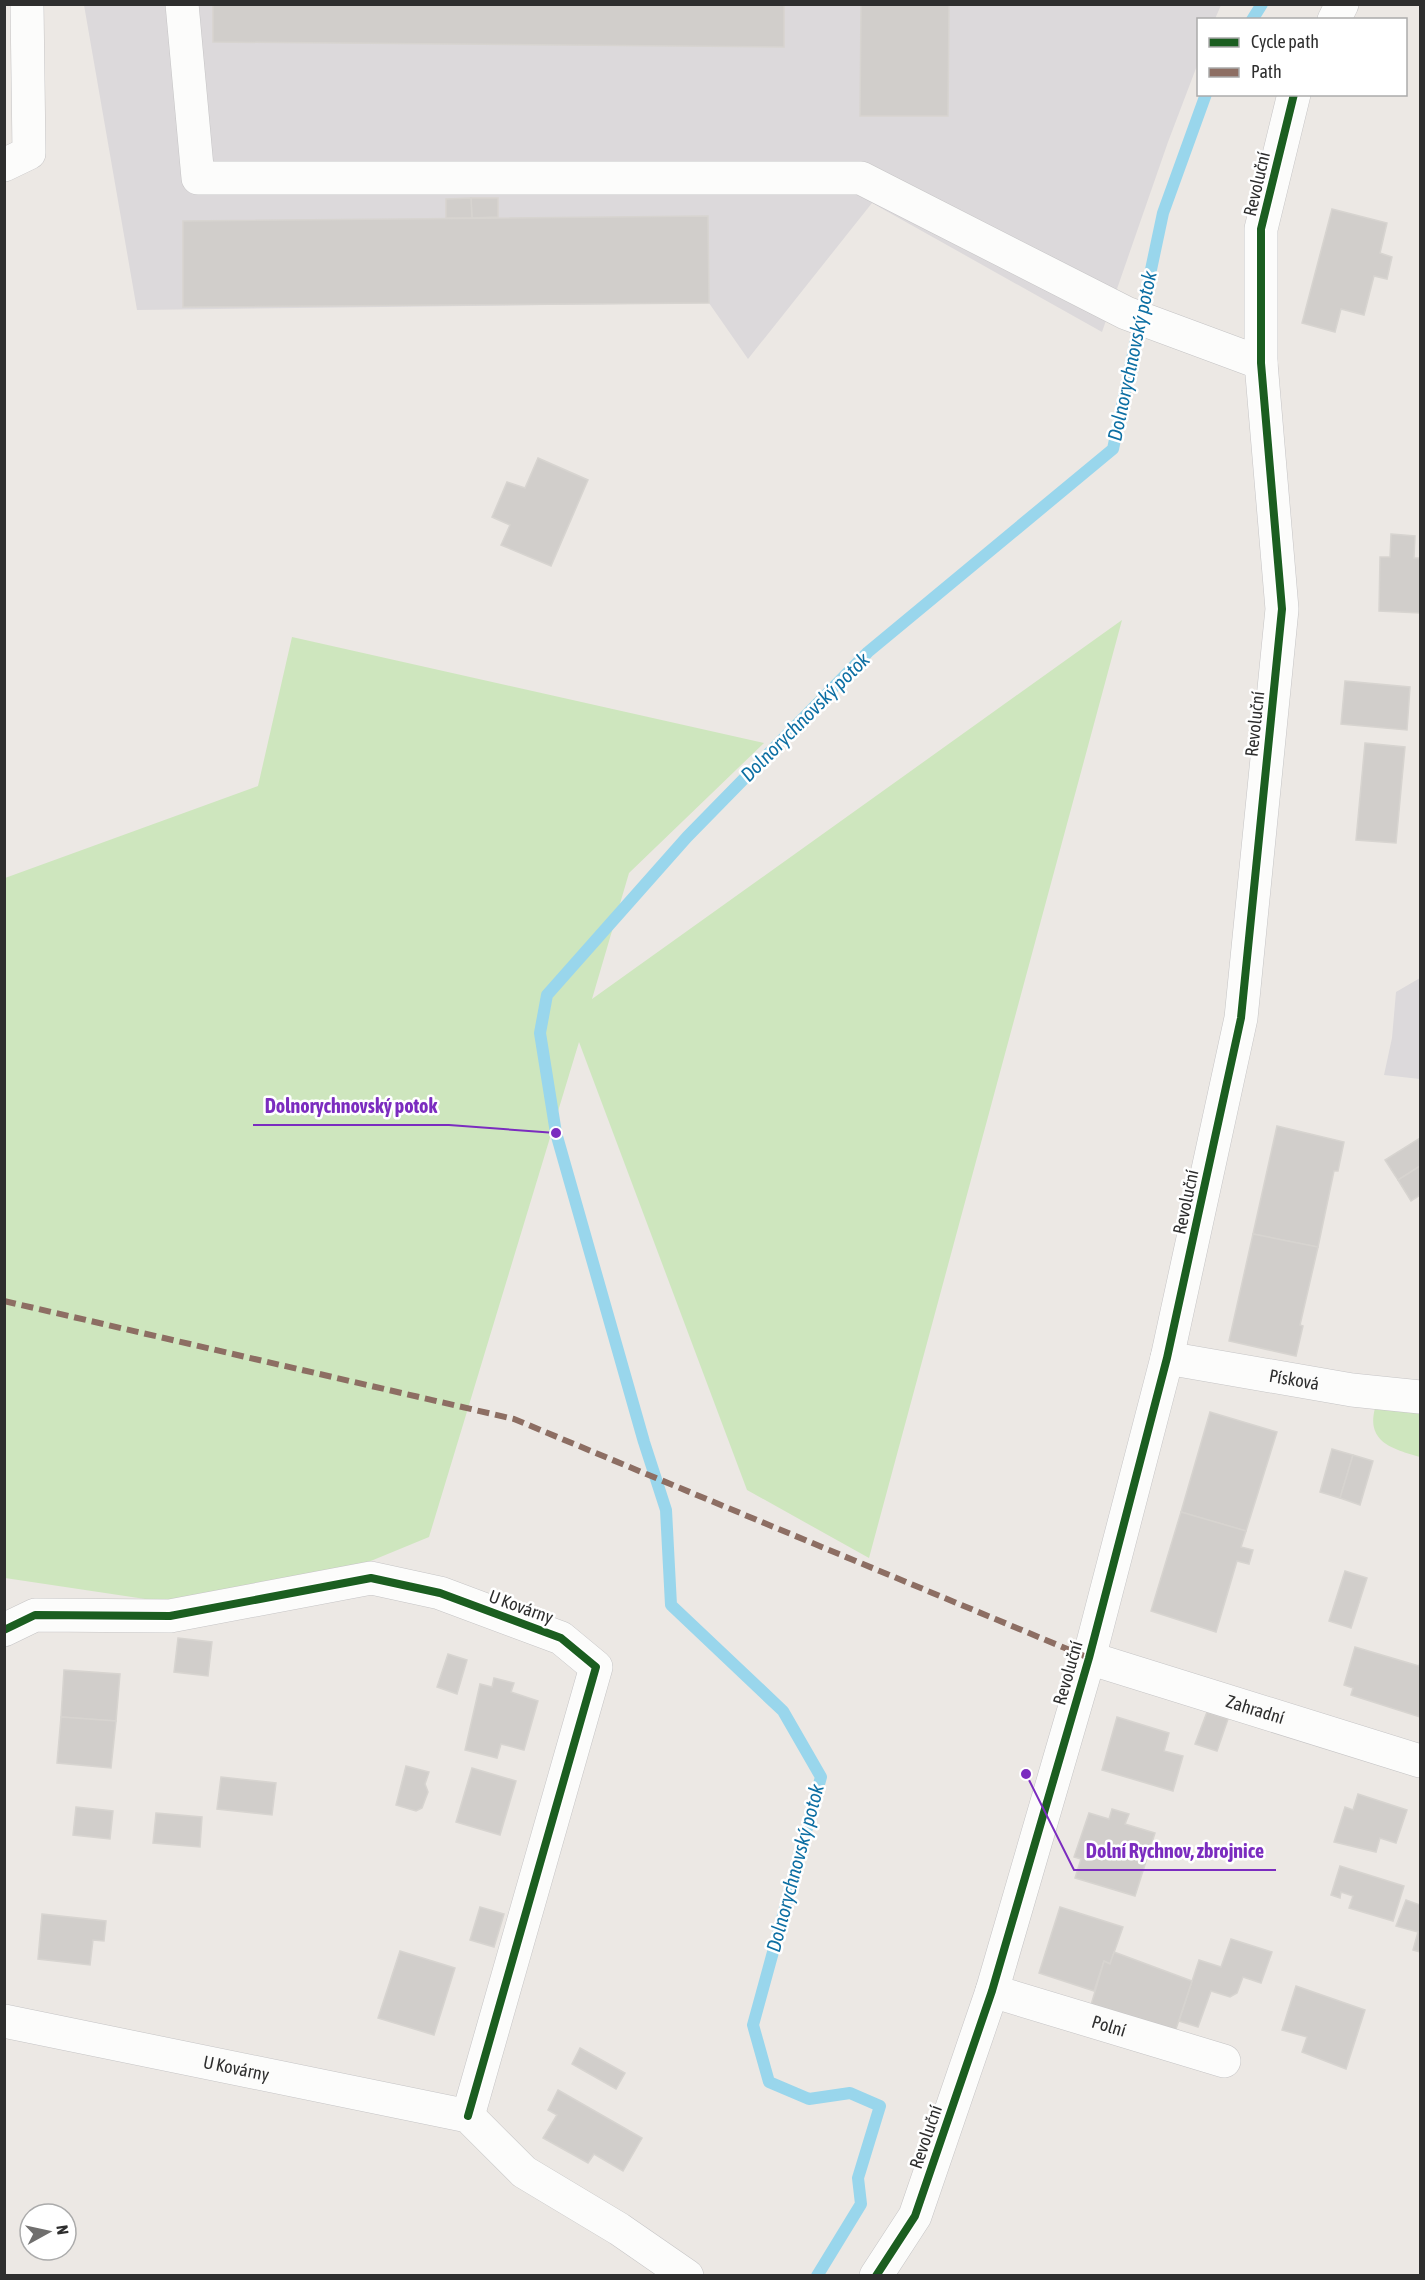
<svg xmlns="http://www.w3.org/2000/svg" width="1425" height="2280" font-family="'Asap Condensed',sans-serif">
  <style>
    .industrial { fill: #dcd9db }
    .green { fill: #cee6be }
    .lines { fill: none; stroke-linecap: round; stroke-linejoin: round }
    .stream { stroke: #99d6ec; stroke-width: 12 }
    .building { fill: #d1cecb; stroke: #d7d4d0; stroke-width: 1.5 }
    .minor-casing { stroke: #c5c4c5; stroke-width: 34 }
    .minor { stroke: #fcfcfb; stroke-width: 33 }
    .quiet { stroke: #8d6e63; stroke-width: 6; stroke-dasharray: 12 6; stroke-linecap: butt }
    .cycleway-casing { stroke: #fff; stroke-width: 11 }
    .cycleway { stroke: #1b5e20; stroke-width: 8 }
    .labels { text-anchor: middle; stroke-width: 5; stroke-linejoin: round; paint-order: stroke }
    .street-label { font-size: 18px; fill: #2e2e2e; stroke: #fff }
    .water-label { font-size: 20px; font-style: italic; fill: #0d6fa3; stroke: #fff }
    .leader { fill: none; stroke: #7b2cbf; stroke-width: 2 }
    .callout-dot { fill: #7b2cbf; stroke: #fff; stroke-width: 2 }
    .callout-label { font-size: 20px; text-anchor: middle; font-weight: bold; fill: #7b2cbf; stroke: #fff; stroke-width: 5; stroke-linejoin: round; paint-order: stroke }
  </style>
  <rect width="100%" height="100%" fill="#ece8e4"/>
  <!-- industrial -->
  <g class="industrial">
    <path d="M84 5H1221L1215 19 1198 20V63L1168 142 1102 332 872 203 748 359 709 303 137 310Z"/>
    <path d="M1420 978V1079L1384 1075 1392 1038 1396 992Z"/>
  </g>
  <!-- green -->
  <g class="green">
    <path d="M1122 620 869 1558 747 1490 579 1042 429 1537 361 1565 172 1603 5 1578V878L258 786 292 637 764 743 629 873 592 999Z"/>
    <path d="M1376 1405 1420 1409V1457C1393 1449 1364 1442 1376 1405Z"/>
  </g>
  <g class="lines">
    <!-- stream -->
    <g class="stream">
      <path d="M1252 20 1262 4"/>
      <path d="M817 2276 861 2204 858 2178 880 2106 850 2093 809 2099 769 2082 753 2025 821 1777 783 1711 671 1605 666 1510 644 1442 556 1133 540 1033 547 995 687 837 868 652 1113 449 1163 213 1206 94"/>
    </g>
  </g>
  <!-- building -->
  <g class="building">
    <path d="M213 4H784V47L213 42Z"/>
    <path d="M861 4H949L948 116H860Z"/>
    <path d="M471 198H498V217L472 218Z"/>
    <path d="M471 198 472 218H446V199Z"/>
    <path d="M1332 209 1387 223 1380 253 1392 257 1387 279 1374 276 1364 315 1341 309 1335 332 1302 323Z"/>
    <path d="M708 216 709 303 183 307V221Z"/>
    <path d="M538 458 588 480 551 566 501 545 510 525 492 517 507 482 525 488Z"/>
    <path d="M1391 534 1415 536 1414 558H1420V613L1379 611 1380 557H1390Z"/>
    <path d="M1345 681 1410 687 1407 730 1341 724Z"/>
    <path d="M1365 743 1405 747 1396 843 1356 840Z"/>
    <path d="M1277 1126 1344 1142 1338 1171H1334L1318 1247 1253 1234Z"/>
    <path d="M1420 1138V1166L1398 1180 1385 1160Z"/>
    <path d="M1420 1166V1195L1411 1201 1398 1180Z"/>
    <path d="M1253 1234 1318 1247 1300 1325 1303 1326 1296 1356 1229 1341Z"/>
    <path d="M1210 1412 1277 1432 1246 1531 1181 1512Z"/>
    <path d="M1332 1449 1353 1455 1340 1498 1320 1492Z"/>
    <path d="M1353 1455 1373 1461 1360 1505 1340 1498Z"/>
    <path d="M1181 1512 1246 1531 1241 1547 1253 1550 1249 1564 1237 1561 1216 1632 1151 1611Z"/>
    <path d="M1345 1571 1367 1578 1351 1628 1329 1621Z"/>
    <path d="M178 1638 212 1642 208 1676 174 1672Z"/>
    <path d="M1355 1647 1419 1666 1420 1662V1717L1351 1695 1353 1688 1344 1685Z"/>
    <path d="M448 1654 467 1660 457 1694 437 1687Z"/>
    <path d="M64 1670 120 1674 116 1721 61 1717Z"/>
    <path d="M494 1678 514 1683 511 1692 538 1701 524 1750 501 1744 497 1758 465 1750 480 1684 492 1687Z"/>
    <path d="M1207 1712 1228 1719 1217 1751 1195 1744Z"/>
    <path d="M61 1717 116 1721 111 1768 57 1763Z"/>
    <path d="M1117 1717 1169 1733 1164 1751 1183 1756 1173 1791 1102 1770Z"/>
    <path d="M406 1766 429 1772 425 1784 428 1792 422 1808 416 1811 396 1805Z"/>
    <path d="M472 1768 516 1781 500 1835 456 1822Z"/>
    <path d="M221 1777 276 1783 272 1815 217 1809Z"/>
    <path d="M1358 1794 1407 1810 1396 1843 1380 1838 1376 1852 1334 1842 1345 1807 1353 1810Z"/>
    <path d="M76 1807 113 1811 110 1839 73 1835Z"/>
    <path d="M1112 1809 1129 1814 1125 1824 1155 1833 1135 1896 1075 1878 1081 1859 1074 1857 1089 1813 1109 1819Z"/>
    <path d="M156 1813 202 1817 200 1847 153 1843Z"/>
    <path d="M1340 1866 1404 1886 1393 1921 1349 1908 1353 1896 1341 1892 1340 1898 1331 1895Z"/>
    <path d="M1406 1900 1420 1905V1952L1413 1950 1418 1932 1396 1926Z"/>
    <path d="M480 1907 504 1914 494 1947 470 1940Z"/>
    <path d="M1060 1907 1123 1927 1110 1964 1104 1961 1094 1991 1039 1973Z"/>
    <path d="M42 1914 106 1921 104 1941 93 1940 90 1965 38 1959Z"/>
    <path d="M1231 1939 1272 1952 1261 1983 1243 1977 1237 1993 1230 1997 1211 1991 1198 2027 1179 2021 1199 1960 1221 1967Z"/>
    <path d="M400 1951 455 1968 434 2035 378 2018Z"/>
    <path d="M1114 1952 1192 1981 1175 2032 1091 2005 1104 1961 1110 1964Z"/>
    <path d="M1296 1986 1365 2010 1346 2069 1302 2052 1307 2037 1282 2030Z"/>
    <path d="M580 2048 625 2073 616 2089 572 2064Z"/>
    <path d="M558 2090 642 2138 623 2171 594 2154 588 2163 543 2138 557 2115 548 2110Z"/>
  </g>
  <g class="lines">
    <!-- minor casing -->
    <g class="minor-casing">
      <g id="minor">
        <path d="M182 4 198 178H861L1126 313 1261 363"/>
        <path d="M1334 20 1342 4"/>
        <path d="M4 165 29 153 27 4"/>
        <path id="s1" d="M1167 1358 1352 1390 1420 1397"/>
        <path d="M4 1630 35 1615 170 1616 371 1578 440 1593 561 1638 596 1667 468 2116"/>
        <path id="s2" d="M1089 1658 1420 1761"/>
        <path id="s3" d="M992 1991 1224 2061"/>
        <path id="s4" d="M4 2021 468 2116 524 2172 619 2229 687 2276"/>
        <path d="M876 2276 915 2216 992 1991 1089 1658 1167 1358 1241 1018 1282 609 1261 363V229L1294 94"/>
      </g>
    </g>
    <!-- minor -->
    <use href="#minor" class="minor"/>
    <!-- quiet -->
    <path class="quiet" d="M4 1301 514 1419 1089 1658"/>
    <!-- cycleway casing -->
    <g class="cycleway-casing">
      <g id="cycleway">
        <path d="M4 1630 35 1615 170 1616 371 1578 440 1593 561 1638 596 1667 468 2116"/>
        <path d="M876 2276 915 2216 992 1991 1089 1658 1167 1358 1241 1018 1282 609 1261 363V229L1294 94"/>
      </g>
    </g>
    <!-- cycleway -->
    <use href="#cycleway" class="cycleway"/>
  </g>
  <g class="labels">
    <!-- street labels -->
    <g class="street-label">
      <text transform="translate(1257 184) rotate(-77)" y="6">Revoluční</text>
      <text transform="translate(1255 724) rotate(-84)" y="6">Revoluční</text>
      <text transform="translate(1186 1202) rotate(-78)" y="6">Revoluční</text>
      <text dy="6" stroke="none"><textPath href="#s1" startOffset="129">Písková</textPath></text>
      <text transform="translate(521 1607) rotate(20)" y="6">U Kovárny</text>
      <text transform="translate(1068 1673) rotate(-74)" y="6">Revoluční</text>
      <text dy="6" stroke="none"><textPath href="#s2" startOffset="174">Zahradní</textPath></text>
      <text dy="6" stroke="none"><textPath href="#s3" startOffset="122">Polní</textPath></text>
      <text dy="6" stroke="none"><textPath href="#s4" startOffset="237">U Kovárny</textPath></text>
      <text transform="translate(926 2137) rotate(-71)" y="6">Revoluční</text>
    </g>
    <!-- water labels -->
    <g class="water-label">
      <text transform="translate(1132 356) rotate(-78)" y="7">Dolnorychnovský potok</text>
      <text transform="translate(805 717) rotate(-45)" y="7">Dolnorychnovský potok</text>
      <text transform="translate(795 1868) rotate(-75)" y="7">Dolnorychnovský potok</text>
    </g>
  </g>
  <!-- callouts -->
  <path class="leader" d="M556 1133L449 1125H253M1026 1774L1074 1870H1276"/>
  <g class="callout-dot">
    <circle cx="556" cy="1133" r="6"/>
    <circle cx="1026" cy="1774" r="6"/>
  </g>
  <g class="callout-label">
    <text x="351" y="1113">Dolnorychnovský potok</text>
    <text x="1175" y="1858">Dolní Rychnov, zbrojnice</text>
  </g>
  <!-- border -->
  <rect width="1425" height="2280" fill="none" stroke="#2e2e2e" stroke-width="12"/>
  <!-- legend -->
  <rect x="1197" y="18" width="210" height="78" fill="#ffffff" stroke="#ababab" stroke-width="1.5"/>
  <rect x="1209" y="38" width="30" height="9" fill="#1b5e20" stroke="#ababab" stroke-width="1.5"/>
  <text x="1251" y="48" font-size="18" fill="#2e2e2e">Cycle path</text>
  <rect x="1209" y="68" width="30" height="9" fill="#8d6e63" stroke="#ababab" stroke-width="1.5"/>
  <text x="1251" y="78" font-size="18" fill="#2e2e2e">Path</text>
  <!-- north arrow -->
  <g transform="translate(48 2232) rotate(82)"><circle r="28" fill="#ffffff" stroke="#ababab" stroke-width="1.5"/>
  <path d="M0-4.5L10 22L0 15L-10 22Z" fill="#706f6e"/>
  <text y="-9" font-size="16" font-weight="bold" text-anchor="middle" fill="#2e2e2e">N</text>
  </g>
</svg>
